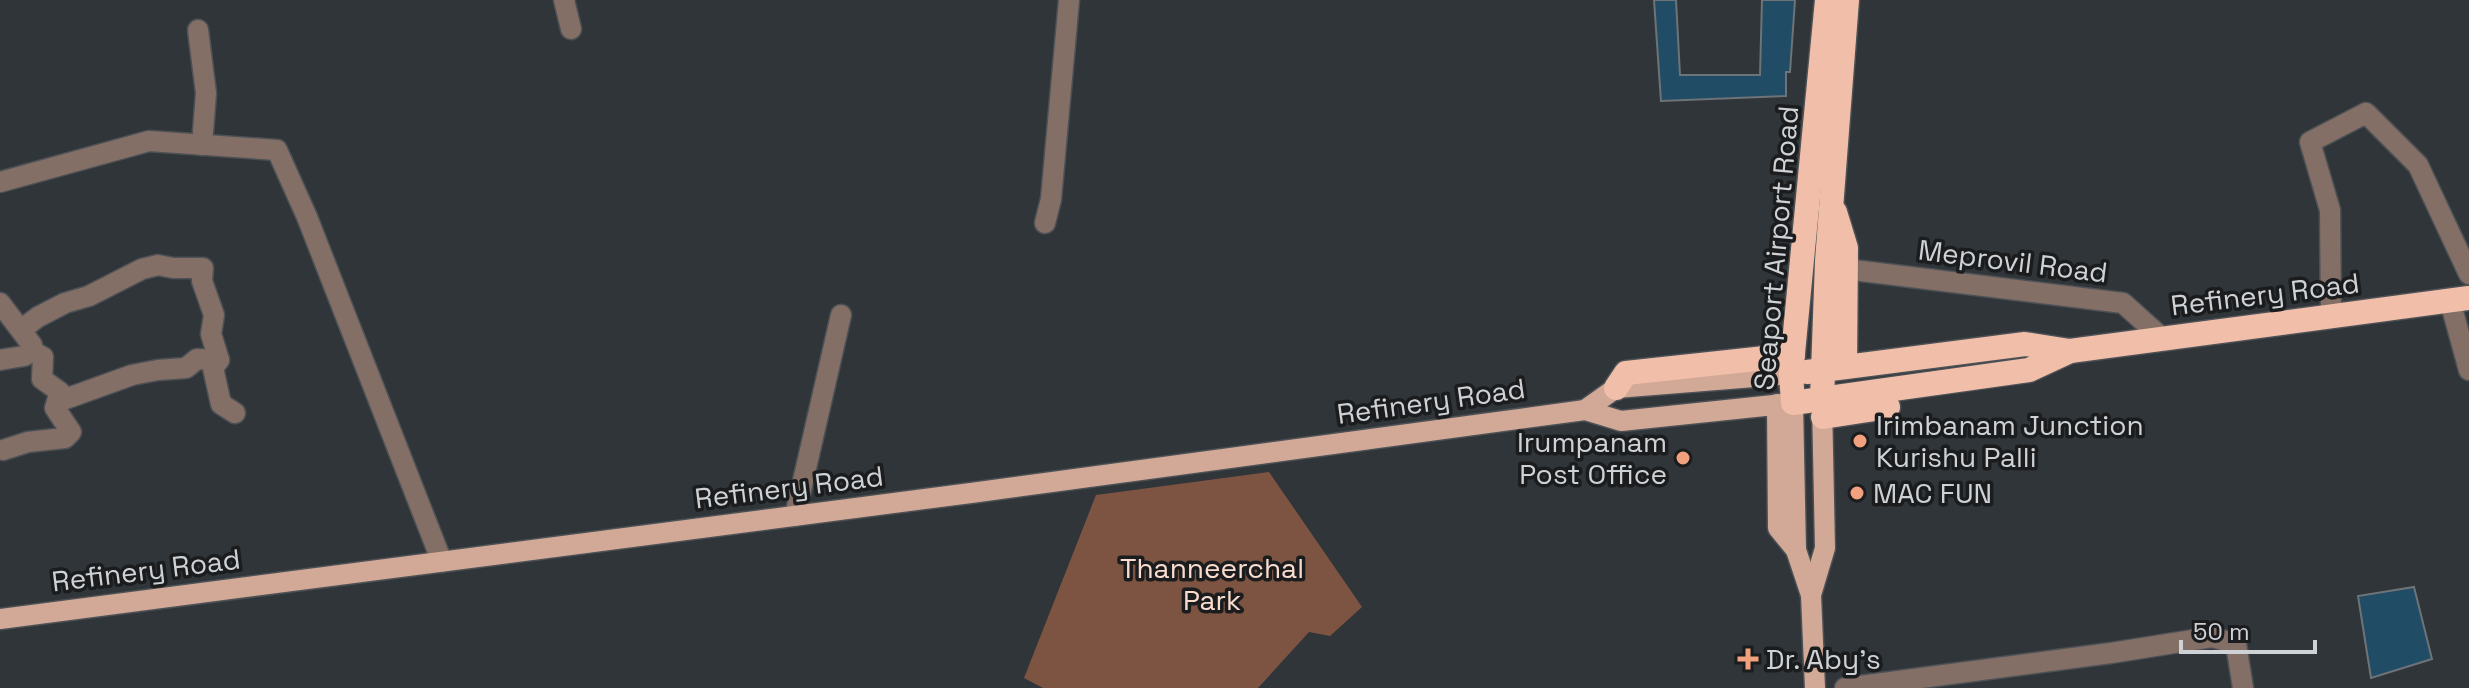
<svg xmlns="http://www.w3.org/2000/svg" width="2469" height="688" font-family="'Space Grotesk',sans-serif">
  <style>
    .green { fill: #7d5441 }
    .building { fill: #214c66; stroke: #6d7377; stroke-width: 2 }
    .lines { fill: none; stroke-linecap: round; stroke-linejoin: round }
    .minor-casing { stroke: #4d5155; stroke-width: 23 }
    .major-casing { stroke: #4d5155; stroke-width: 23 }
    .highway-casing { stroke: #4d5155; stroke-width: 27 }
    .minor { stroke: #836f66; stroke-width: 20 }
    .major { stroke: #d2a996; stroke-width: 20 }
    .highway { stroke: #f1bfa9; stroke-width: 24 }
    .poi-dot { fill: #f1a17d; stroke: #1a1c1e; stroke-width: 3 }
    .labels { text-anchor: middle; stroke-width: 7; stroke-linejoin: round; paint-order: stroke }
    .street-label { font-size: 28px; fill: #cfd2d5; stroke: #1a1c1e }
    .poi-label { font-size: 28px; fill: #cfd2d5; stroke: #1a1c1e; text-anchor: start }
    .park-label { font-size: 28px; fill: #fadccf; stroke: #1a1c1e }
  </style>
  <rect width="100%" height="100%" fill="#303539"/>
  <!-- green -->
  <path class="green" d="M1269 472 1362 607 1330 636 1309 632 1258 688H1043L1024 678 1096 495Z"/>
  <!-- building -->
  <g class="building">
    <path d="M1654 0H1676L1680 75H1760L1762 0H1795L1790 72H1786V96L1661 101Z"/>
    <path d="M2414 587 2432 659 2371 678 2358 596Z"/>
  </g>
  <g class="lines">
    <!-- minor casing -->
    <g class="minor-casing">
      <g id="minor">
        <path d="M564 0 571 29"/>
        <path d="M198 30 206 93 202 145"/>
        <path d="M0 182 149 141 277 150 307 217 442 562"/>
        <path d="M1045 223 1051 199 1069 0"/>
        <path d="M1845 269 2123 303 2162 338"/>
        <path d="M2450 301 2469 370"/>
        <path d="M0 303 32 345V351L24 356 0 360"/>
        <path d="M2331 316 2330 210 2310 142 2366 113 2418 165 2469 274"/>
        <path d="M22 329 38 317 65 303 89 296 142 269 158 265 173 268H203L202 281 214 315 211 334 219 360 213 368 221 404 235 413"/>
        <path d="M57 402 132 375 158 370 186 368 197 359 219 360"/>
        <path d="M3 450 28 442 65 438 71 432 55 408 60 392 42 379 43 357 32 351"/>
        <path d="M795 516 841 315"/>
        <path d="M1845 688 2111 653 2212 637 2236 644 2243 688"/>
      </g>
    </g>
    <!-- major casing -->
    <g class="major-casing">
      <g id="major">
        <path d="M1777 404 1778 528 1796 550"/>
        <path d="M1585 410 1616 388 1791 374"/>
        <path d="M1811 595 1825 548 1822 403"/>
        <path d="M0 619 971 493 1585 410 1621 421 1793 403 1796 550 1811 595 1815 688"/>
      </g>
    </g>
    <!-- highway casing -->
    <g class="highway-casing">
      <g id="highway">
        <path d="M1827 0 1791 374 1793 403 2029 370 2070 351 2469 298"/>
        <path d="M1835 212 1846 248 1845 367"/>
        <path d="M1807 372 2025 344 2070 351"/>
        <path d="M1616 388 1626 373 1793 355"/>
        <path d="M1822 399 1827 261 1847 0"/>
        <path d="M1823 417 1888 407"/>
      </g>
    </g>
    <!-- minor -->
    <use href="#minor" class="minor"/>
    <!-- major -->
    <use href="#major" class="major"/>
    <!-- highway -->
    <use href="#highway" class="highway"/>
  </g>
  <!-- markers -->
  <g class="poi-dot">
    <circle cx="1860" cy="441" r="8"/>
    <circle cx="1683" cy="458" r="8"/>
    <circle cx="1857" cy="493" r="8"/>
    <path d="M1744 647h8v8h8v8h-8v8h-8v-8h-8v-8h8z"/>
  </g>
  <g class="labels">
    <!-- street labels -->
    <g class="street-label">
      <text transform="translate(1776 248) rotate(-85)" y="10">Seaport Airport Road</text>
      <text transform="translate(2013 261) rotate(7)" y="10">Meprovil Road</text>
      <text transform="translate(2265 294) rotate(-7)" y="10">Refinery Road</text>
      <text transform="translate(1431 401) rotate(-8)" y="10">Refinery Road</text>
      <text transform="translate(789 487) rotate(-7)" y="10">Refinery Road</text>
      <text transform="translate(146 570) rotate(-7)" y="10">Refinery Road</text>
    </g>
    <!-- poi labels -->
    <g class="poi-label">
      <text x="1876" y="435">Irimbanam Junction<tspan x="1876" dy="32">Kurishu Palli</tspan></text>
      <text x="1667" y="452" text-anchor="end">Irumpanam<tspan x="1667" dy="32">Post Office</tspan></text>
      <text x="1873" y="503">MAC FUN</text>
      <text x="1766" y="669">Dr. Aby's</text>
    </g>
    <!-- park labels -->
    <g class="park-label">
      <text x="1212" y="578">Thanneerchal<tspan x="1212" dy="32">Park</tspan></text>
    </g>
  </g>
  <!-- scale -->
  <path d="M2181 640v12h134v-12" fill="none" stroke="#cfd2d5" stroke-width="4"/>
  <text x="2193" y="640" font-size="24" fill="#cfd2d5" stroke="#1a1c1e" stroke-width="6" paint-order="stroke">50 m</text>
</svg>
